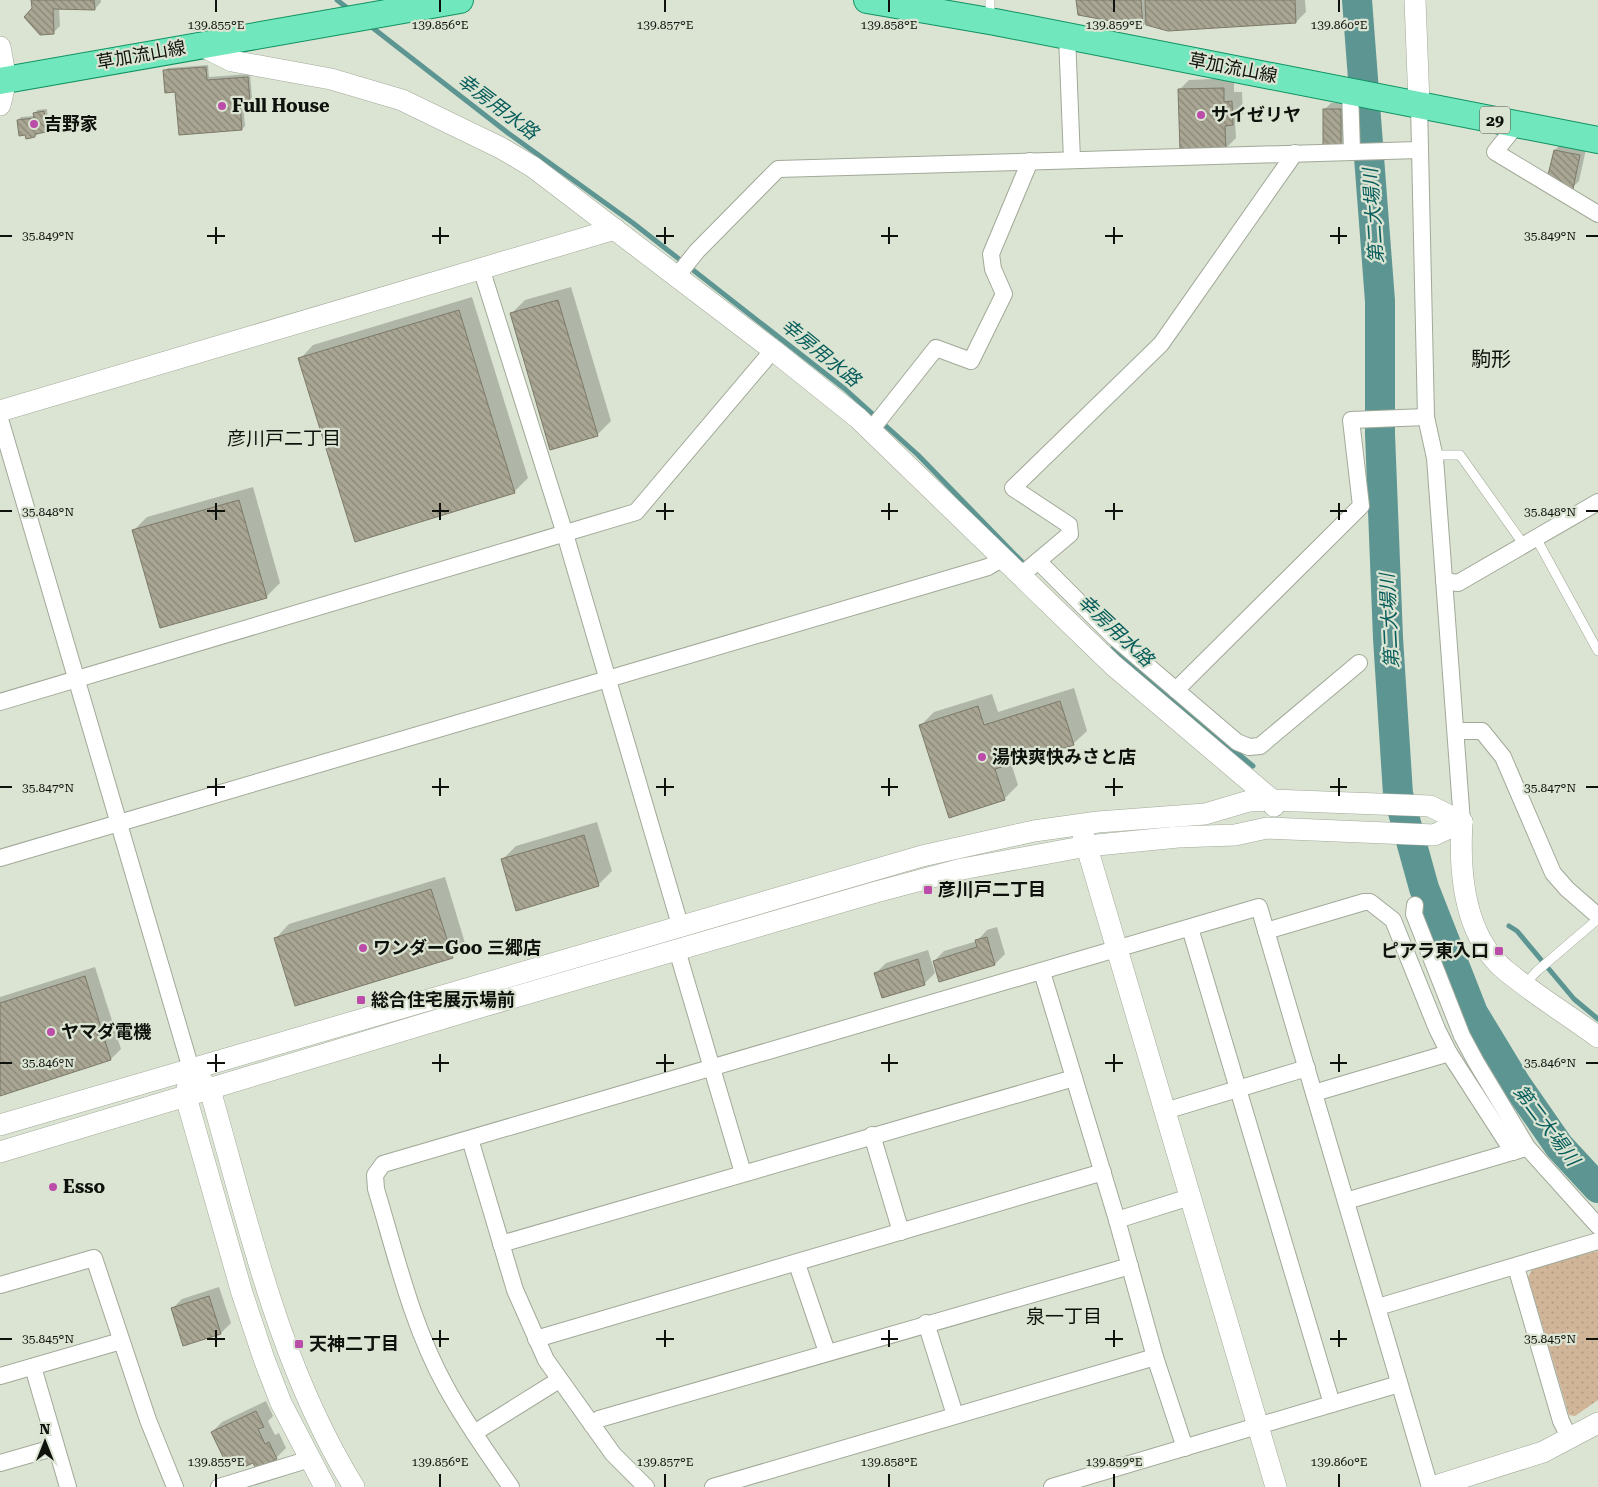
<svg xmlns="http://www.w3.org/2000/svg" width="1598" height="1487" font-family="'Roboto Serif','Noto Sans JP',serif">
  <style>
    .green { fill: url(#green-dots) }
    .shadow { fill: #0003 }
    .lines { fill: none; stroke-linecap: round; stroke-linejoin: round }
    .stream { stroke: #5c9592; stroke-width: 5 }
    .river { stroke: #5c9592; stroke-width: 30 }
    .building { fill: url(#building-back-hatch); stroke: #7d7a69 }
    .service-casing { stroke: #a1a999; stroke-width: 10 }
    .minor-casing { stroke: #a1a999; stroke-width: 18 }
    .tertiary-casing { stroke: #a1a999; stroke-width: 22 }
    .primary-casing { stroke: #109262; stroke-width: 28 }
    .service { stroke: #fff; stroke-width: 9 }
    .minor { stroke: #fff; stroke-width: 16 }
    .tertiary { stroke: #fff; stroke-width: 21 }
    .primary { stroke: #70e7bd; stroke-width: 26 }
    .ticks { fill: none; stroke: #0f120c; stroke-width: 2 }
    .poi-dot { fill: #bb4ca9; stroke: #dbe4d2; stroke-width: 2 }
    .labels { text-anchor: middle; stroke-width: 4.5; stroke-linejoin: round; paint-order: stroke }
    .shield { fill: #dbe4d2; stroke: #4c5147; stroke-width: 1 }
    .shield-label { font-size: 16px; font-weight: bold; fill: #0f120c }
    .street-label { font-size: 18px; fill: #0f120c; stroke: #dbe4d2 }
    .poi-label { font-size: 18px; font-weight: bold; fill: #0f120c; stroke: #dbe4d2; text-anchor: start }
    .water-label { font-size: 19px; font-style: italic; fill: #075d5b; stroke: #dbe4d2 }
    .neighbourhood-label { font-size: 19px; fill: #0f120c; stroke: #dbe4d2 }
    .quarter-label { font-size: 20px; fill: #0f120c; stroke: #dbe4d2 }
    .ticks-label { font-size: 12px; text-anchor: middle; fill: #0f120c; stroke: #dbe4d2; stroke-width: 4.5; stroke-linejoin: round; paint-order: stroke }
  </style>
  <defs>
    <pattern id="green-dots" width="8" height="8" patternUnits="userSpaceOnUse" patternTransform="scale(1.25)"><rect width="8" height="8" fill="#d1b599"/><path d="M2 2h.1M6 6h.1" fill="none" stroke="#b29b83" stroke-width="1.8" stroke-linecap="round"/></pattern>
    <pattern id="building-back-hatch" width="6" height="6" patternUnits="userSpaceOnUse" patternTransform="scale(1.25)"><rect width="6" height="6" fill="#a9a694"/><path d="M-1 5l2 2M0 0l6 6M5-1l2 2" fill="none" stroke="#888677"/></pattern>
  </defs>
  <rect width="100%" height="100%" fill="#dbe4d2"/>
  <!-- green -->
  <path class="green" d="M1598 1251V1400L1575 1416 1569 1415 1528 1277 1533 1268Z"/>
  <!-- shadow -->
  <g class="shadow">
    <path d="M32 0H101V2L95 9 59 8 60 26 53 33 33 8Z"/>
    <path d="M1077 0H1305L1306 12 1296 22H1147L1143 26 1079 14Z"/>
    <path d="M208 65 209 77 250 74 252 98 243 101 245 126 242 129 177 91 165 71 168 68Z"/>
    <path d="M1234 78V92H1242L1243 114 1235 121 1236 138 1226 148 1179 90 1189 80Z"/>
    <path d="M1331 103H1347V138L1340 145 1324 110Z"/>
    <path d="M47 109 49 128 35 136 18 120 21 117 34 116 37 110Z"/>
    <path d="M1561 144 1586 149 1579 181 1573 187 1555 150Z"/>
    <path d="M571 287 611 421 597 435 511 314 525 300Z"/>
    <path d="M472 297 528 478 514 492 300 359 313 345Z"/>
    <path d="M253 487 280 583 266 597 134 530 147 517Z"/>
    <path d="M1074 688 1087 731 1073 744 1011 763 1018 785 1004 799 921 725 934 712 992 694 998 712Z"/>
    <path d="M597 822 612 871 598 885 502 860 516 846Z"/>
    <path d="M445 877 465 943 452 956 276 938 289 924Z"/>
    <path d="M997 927 1005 954 995 964 940 980 934 961 944 951 977 941 987 930Z"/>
    <path d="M928 950 935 973 925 983 883 996 876 973 886 963Z"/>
    <path d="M95 967 121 1049 111 1059 0 1094V997Z"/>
    <path d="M219 1287 231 1323 221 1333 172 1309 182 1299Z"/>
    <path d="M266 1401 273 1416 268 1421 275 1435 279 1433 286 1448 276 1458 241 1461 212 1432 222 1422Z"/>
  </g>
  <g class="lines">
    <!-- stream -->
    <g class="stream">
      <path d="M337 0 350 10"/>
      <path d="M369 25 508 133 633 223 845 389 918 455 1027 567"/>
      <path d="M1112 649 1253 766"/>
      <path d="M1509 926 1517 931 1574 999 1598 1019"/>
    </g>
    <!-- river -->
    <path class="river" d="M1357 0 1380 301V434L1388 638 1398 794 1424 888 1473 1013 1516 1084 1559 1146 1598 1188"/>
  </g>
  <!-- building -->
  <g class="building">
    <path d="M31 0H94L95 10 53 9 54 34 40 35 24 17 32 8Z"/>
    <path d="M1076 0H1141L1143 27 1078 15Z"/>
    <path d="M1145 0H1295L1296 23 1168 31 1146 25Z"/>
    <path d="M206 67 207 80 248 77 250 102 240 103 242 130 179 135 175 92 165 93 163 70Z"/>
    <path d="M1224 88V102L1232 101 1233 125 1225 126 1226 150 1180 151 1178 89Z"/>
    <rect x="1323" y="109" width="18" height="37"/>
    <path d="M44 111 47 132 35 134V137L26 139 25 135 19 136 17 120 34 118 33 113Z"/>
    <path d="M1554 150 1580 155 1573 189 1548 175Z"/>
    <path d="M558 300 598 436 550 450 510 313Z"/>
    <path d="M459 310 515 493 355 542 298 358Z"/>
    <path d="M239 500 267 598 160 628 132 530Z"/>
    <path d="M1060 701 1074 745 995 769 1005 800 949 818 919 725 978 706 984 725Z"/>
    <path d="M584 835 599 886 516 911 501 859Z"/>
    <path d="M431 889 453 958 295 1006 274 938Z"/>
    <path d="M987 937 995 965 939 982 933 961 977 947 975 940Z"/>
    <path d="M918 959 925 985 882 998 874 973Z"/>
    <path d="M85 976 111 1060 0 1096V1003Z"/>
    <path d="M209 1296 221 1334 183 1346 171 1308Z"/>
    <path d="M256 1411 264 1427 258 1429 265 1444 269 1442 277 1459 256 1469 253 1463 242 1468 240 1463 237 1465 234 1459 226 1463 211 1432Z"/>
  </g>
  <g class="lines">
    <!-- service casing -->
    <g class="service-casing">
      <g id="service">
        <path d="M990 18V0"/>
        <path d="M1435 455H1460L1524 545"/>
        <path d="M1536 538 1598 651"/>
        <path d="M1525 984 1537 971 1598 919"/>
      </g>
    </g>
    <!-- minor casing -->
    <g class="minor-casing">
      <g id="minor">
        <path d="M1067 36 1072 160"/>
        <path d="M1350 91 1352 151"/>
        <path d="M1419 104 1426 417 1435 458 1462 822"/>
        <path d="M1517 124 1495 152 1598 214"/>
        <path d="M481 268 565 534 680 925"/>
        <path d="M677 276 697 251 778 169 1419 150"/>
        <path d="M0 419 191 1069"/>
        <path d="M871 430 936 348 971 361 1004 294 993 269 991 254 1030 161"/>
        <path d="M1038 561 1114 637 1237 742 1249 747 1260 746 1359 663"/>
        <path d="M1020 576 1070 534 1069 525 1013 488 1161 344 1295 153"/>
        <path d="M1444 581 1458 583 1598 502"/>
        <path d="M1176 690 1361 506 1351 420 1426 417"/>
        <path d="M0 702 636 512 773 350"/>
        <path d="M1457 731H1482L1503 757 1553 873 1567 889 1598 916"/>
        <path d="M0 858 988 567 1003 558"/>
        <path d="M1415 905 1414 914 1462 1036 1476 1062 1527 1147 1598 1226"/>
        <path d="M1190 928 1332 1404"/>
        <path d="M1266 931 1364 902H1370L1393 920 1437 1029 1449 1053 1513 1152"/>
        <path d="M677 950 743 1173"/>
        <path d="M1042 972 1117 1220 1155 1357 1185 1448"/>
        <path d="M1314 1093 1449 1053"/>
        <path d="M1165 1111 1307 1068"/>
        <path d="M872 1135 901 1232"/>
        <path d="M470 1139 515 1290 546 1360 613 1454 646 1487"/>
        <path d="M1346 1201 1522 1149"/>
        <path d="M1117 1220 1190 1197"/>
        <path d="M501 1244 1074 1078"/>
        <path d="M797 1264 827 1352"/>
        <path d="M1516 1267 1561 1421 1570 1439"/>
        <path d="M0 1285 94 1258 148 1420 175 1487"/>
        <path d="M1378 1307 1598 1241"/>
        <path d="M926 1323 955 1415"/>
        <path d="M536 1339 1103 1172"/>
        <path d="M33 1367 68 1487"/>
        <path d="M0 1376 121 1341"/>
        <path d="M592 1425 599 1419 1130 1266"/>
        <path d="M474 1433 559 1380"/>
        <path d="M0 1463 56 1447"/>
        <path d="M219 1487 310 1459"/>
        <path d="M511 1487C488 1454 465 1422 446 1387 412 1326 396 1255 376 1189L375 1175 383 1164 1259 907 1430 1487"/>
        <path d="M713 1487 1155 1357"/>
        <path d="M1052 1487 1399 1384"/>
      </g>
    </g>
    <!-- tertiary casing -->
    <g class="tertiary-casing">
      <g id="tertiary">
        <path d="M1415 0 1419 104"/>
        <path d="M198 44 232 61 331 79 402 100 501 148 533 167 773 350 858 418 1113 665 1272 800 1274 806"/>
        <path d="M0 47 6 80 0 105"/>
        <path d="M0 411 615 229"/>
        <path d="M1462 822C1459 872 1464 935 1505 970 1534 994 1568 1015 1598 1037"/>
        <path d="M1083 834 1276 1487"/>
        <path d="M201 1080 210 1090C249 1225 279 1366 354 1487"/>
        <path d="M188 1084 186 1097 242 1293 264 1359 281 1403 325 1487"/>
        <path d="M0 1125 922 856 1034 831 1098 822 1205 814 1249 801 1272 800 1430 806 1462 822"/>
        <path d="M0 1152 484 1006 876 892 962 869 1087 846 1178 837 1235 835 1267 828 1434 835 1462 822"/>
        <path d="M1432 1487 1543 1452 1598 1423"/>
      </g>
    </g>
    <!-- primary casing -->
    <g class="primary-casing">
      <g id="primary">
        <path d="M867 0 995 22 1598 140"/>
        <path d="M0 81 460 0"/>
      </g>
    </g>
    <!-- service -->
    <use href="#service" class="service"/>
    <!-- minor -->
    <use href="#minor" class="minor"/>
    <!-- tertiary -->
    <use href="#tertiary" class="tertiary"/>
    <!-- primary -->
    <use href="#primary" class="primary"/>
  </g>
  <!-- ticks -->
  <path class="ticks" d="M216 0V12M440 0V12M665 0V12M889 0V12M1114 0V12M1339 0V12M216 227V244M440 227V244M665 227V244M889 227V244M1114 227V244M1339 227V244M0 236H12M207 236H225M432 236H449M656 236H674M881 236H898M1105 236H1123M1330 236H1347M1586 236H1598M216 503V520M440 503V520M665 503V520M889 503V520M1114 503V520M1339 503V520M0 511H12M207 511H225M432 511H449M656 511H674M881 511H898M1105 511H1123M1330 511H1347M1586 511H1598M216 778V796M440 778V796M665 778V796M889 778V796M1114 778V796M1339 778V796M0 787H12M207 787H225M432 787H449M656 787H674M881 787H898M1105 787H1123M1330 787H1347M1586 787H1598M216 1054V1072M440 1054V1072M665 1054V1072M889 1054V1072M1114 1054V1072M1339 1054V1072M0 1063H12M207 1063H225M432 1063H449M656 1063H674M881 1063H898M1105 1063H1123M1330 1063H1347M1586 1063H1598M216 1330V1347M440 1330V1347M665 1330V1347M889 1330V1347M1114 1330V1347M1339 1330V1347M0 1339H12M207 1339H225M432 1339H449M656 1339H674M881 1339H898M1105 1339H1123M1330 1339H1347M1586 1339H1598M216 1474V1487M440 1474V1487M665 1474V1487M889 1474V1487M1114 1474V1487M1339 1474V1487"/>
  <!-- markers -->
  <g class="poi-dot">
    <circle cx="222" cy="106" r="5"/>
    <circle cx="1201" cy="115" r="5"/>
    <circle cx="34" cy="124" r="5"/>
    <circle cx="982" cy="757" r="5"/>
    <rect x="923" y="885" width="10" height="10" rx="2.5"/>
    <circle cx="363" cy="948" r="5"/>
    <rect x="1494" y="946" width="10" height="10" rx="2.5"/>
    <rect x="356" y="995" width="10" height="10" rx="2.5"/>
    <circle cx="51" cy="1032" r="5"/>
    <circle cx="53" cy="1187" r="5"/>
    <rect x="294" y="1339" width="10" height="10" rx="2.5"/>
  </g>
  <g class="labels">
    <!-- shield labels -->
    <rect class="shield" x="1480" y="106.5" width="30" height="27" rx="4"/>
    <g class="shield-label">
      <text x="1495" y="126">29</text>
    </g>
    <!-- street labels -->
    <g class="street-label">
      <text transform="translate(141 55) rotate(-10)" y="6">草加流山線</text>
      <text transform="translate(1233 68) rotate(11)" y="6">草加流山線</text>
    </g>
    <!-- poi labels -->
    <g class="poi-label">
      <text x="232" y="112">Full House</text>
      <text x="1211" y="121">サイゼリヤ</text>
      <text x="44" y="130">吉野家</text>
      <text x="992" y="763">湯快爽快みさと店</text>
      <text x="938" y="896">彦川戸二丁目</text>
      <text x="373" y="954">ワンダーGoo 三郷店</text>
      <text x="1489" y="957" text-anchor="end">ピアラ東入口</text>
      <text x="371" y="1006">総合住宅展示場前</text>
      <text x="61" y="1038">ヤマダ電機</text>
      <text x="63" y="1193">Esso</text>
      <text x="309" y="1350">天神二丁目</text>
    </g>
    <!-- water labels -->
    <g class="water-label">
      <text transform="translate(498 106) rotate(37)" y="7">幸房用水路</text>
      <text transform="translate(1373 216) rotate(-94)" y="7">第二大場川</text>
      <text transform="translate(821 352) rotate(39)" y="7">幸房用水路</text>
      <text transform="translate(1389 621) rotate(-93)" y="7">第二大場川</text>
      <text transform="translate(1116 630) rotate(43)" y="7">幸房用水路</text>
      <text transform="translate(1547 1125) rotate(53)" y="7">第二大場川</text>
    </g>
    <!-- neighbourhood labels -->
    <g class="neighbourhood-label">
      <text x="284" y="445">彦川戸二丁目</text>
      <text x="1064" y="1323">泉一丁目</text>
    </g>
    <!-- quarter labels -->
    <g class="quarter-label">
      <text x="1491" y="366">駒形</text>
    </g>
  </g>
  <g class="ticks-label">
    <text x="216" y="29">139.855°E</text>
    <text x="440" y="29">139.856°E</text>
    <text x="665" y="29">139.857°E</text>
    <text x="889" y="29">139.858°E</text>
    <text x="1114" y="29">139.859°E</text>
    <text x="1339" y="29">139.860°E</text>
    <text x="48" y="240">35.849°N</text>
    <text x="1550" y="240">35.849°N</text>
    <text x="48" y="516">35.848°N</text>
    <text x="1550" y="516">35.848°N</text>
    <text x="48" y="792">35.847°N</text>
    <text x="1550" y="792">35.847°N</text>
    <text x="48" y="1067">35.846°N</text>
    <text x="1550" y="1067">35.846°N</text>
    <text x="48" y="1343">35.845°N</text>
    <text x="1550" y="1343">35.845°N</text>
    <text x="216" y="1466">139.855°E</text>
    <text x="440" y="1466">139.856°E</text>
    <text x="665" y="1466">139.857°E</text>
    <text x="889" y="1466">139.858°E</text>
    <text x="1114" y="1466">139.859°E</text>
    <text x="1339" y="1466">139.860°E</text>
  </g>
  <!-- north arrow -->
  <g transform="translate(45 1442)" stroke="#dbe4d2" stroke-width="4" paint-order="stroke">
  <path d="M0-4L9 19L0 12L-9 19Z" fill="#0f120c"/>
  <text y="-8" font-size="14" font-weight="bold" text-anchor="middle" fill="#0f120c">N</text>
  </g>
</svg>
